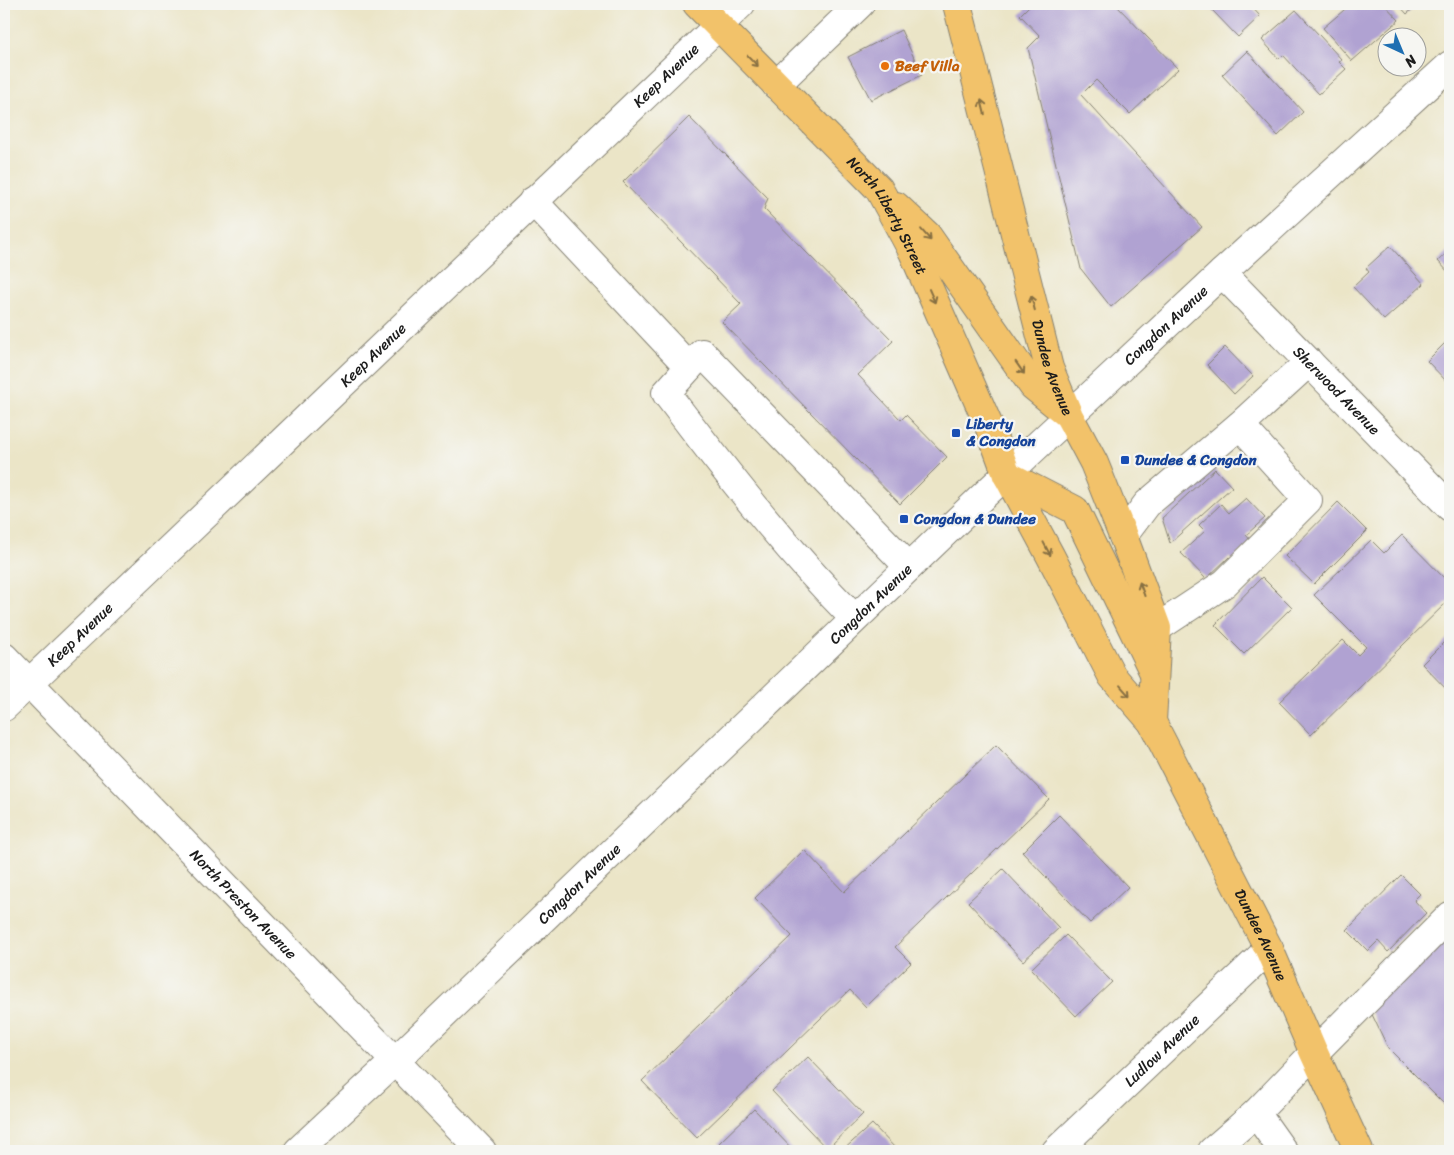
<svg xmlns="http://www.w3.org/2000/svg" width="1454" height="1155" font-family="Sriracha,sans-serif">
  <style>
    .building { fill: #b0a2d2 }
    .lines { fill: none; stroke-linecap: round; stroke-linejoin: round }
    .minor-casing { stroke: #848072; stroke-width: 30 }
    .major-casing { stroke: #848072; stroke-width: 30 }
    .minor { stroke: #fff; stroke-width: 28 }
    .major { stroke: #f2c26a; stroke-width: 28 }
    .oneway { stroke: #876f43 }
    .food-dot { fill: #e8710a; stroke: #f6f6f2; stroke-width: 2 }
    .transit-dot { fill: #1a4fb4; stroke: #f6f6f2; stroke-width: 2 }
    .labels { text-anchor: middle; stroke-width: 4.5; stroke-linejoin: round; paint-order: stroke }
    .food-label { font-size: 15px; font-weight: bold; fill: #c56008; stroke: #f6f6f2; text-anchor: start }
    .street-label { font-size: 15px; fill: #1c1c1c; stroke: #f6f6f2 }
    .transit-label { font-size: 15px; font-weight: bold; fill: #164399; stroke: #f6f6f2; text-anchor: start }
  </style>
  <rect width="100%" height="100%" fill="#f6f6f2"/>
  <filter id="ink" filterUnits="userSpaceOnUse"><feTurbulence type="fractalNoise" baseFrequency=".02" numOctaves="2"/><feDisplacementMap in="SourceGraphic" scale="10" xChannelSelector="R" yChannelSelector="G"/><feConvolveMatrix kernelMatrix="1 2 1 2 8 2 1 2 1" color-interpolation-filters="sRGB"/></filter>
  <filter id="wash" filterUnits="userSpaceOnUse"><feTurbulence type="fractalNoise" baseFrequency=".0096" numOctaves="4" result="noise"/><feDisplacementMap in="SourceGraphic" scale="20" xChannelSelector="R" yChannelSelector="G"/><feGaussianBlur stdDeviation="1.12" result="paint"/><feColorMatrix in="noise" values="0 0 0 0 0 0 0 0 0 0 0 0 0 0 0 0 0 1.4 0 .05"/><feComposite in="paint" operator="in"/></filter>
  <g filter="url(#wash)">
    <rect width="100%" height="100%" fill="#ebe5c7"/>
    <g id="blocks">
      <!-- building -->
      <g class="building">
        <path d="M1029 4H1115L1178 69 1130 114 1096 80 1081 95 1202 227 1111 307 1081 269 1028 48 1040 36 1020 15 1030 5Z"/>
        <path d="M1218 4H1249L1260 16 1238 37 1212 10Z"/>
        <path d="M1351 4H1384L1399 20 1352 61 1323 28Z"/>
        <path d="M1398 4H1418L1407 14Z"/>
        <path d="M1296 10 1342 60 1339 62 1346 69 1319 94 1283 55 1279 59 1262 40Z"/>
        <path d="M901 30 922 75 871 100 848 57Z"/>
        <path d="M1247 51 1303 112 1278 136 1222 75Z"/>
        <path d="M689 117 768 198 764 209 893 341 858 375 901 420 906 415 947 457 900 504 722 322 741 304 623 182Z"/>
        <path d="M1390 246 1424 284 1384 320 1353 287 1369 272 1366 268Z"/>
        <path d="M1450 250V274L1438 261Z"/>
        <path d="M1450 338V385L1427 361Z"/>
        <path d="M1225 347 1253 376 1234 394 1207 365Z"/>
        <path d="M1215 469 1232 487 1170 543 1162 518Z"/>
        <path d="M1246 498 1265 518 1246 535 1252 542 1232 560 1229 557 1206 579 1181 553 1205 531 1199 525 1221 504 1229 513Z"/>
        <path d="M1338 502 1367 531 1314 584 1285 556Z"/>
        <path d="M1402 535 1450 584V599L1311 735 1279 702 1343 640 1358 655 1366 647 1314 595 1371 540 1384 553Z"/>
        <path d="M1262 577 1292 607 1244 654 1215 625Z"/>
        <path d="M1450 636V693L1422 664Z"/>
        <path d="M996 745 1049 799 895 947 911 963 866 1007 850 990 697 1138 642 1081 792 936 755 898 804 850 844 892Z"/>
        <path d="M1059 815 1128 887 1090 923 1022 852Z"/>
        <path d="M1003 869 1059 928 1023 961 968 902Z"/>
        <path d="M1401 875 1420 894 1414 900 1426 913 1388 952 1378 941 1368 951 1347 930Z"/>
        <path d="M1066 935 1112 982 1076 1016 1031 969Z"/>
        <path d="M1440 935 1450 945V1110L1388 1048 1368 1006Z"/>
        <path d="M808 1057 863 1114 827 1149 772 1091Z"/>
        <path d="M754 1109 794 1151H727L719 1143Z"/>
        <path d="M872 1124 898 1151H842Z"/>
      </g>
    </g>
  </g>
  <g filter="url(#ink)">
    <use href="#blocks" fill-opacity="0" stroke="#848072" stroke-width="1"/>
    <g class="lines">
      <!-- minor casing -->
      <g class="minor-casing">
        <g id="minor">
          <path d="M776 85 860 4"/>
          <path d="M533 201 689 367"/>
          <path id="s1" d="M1222 273 1450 507"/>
          <path d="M1123 536 1147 504 1240 425 1309 362"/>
          <path d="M854 618C785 548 725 471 666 393L702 353 909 567"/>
          <path d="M1157 628 1225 583 1308 500 1240 425"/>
          <path id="s2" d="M4 657 482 1151"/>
          <path id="s3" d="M4 707 741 4"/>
          <path d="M1256 1113 1283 1151"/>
          <path id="s4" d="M298 1151 395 1061 980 499 1222 273 1450 65"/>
          <path id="s5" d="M1056 1151 1269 949"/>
          <path d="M1212 1151 1256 1113 1314 1053 1450 916"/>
        </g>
      </g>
      <!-- major casing -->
      <g class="major-casing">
        <g id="major">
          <path id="s6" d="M697 4 879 189 913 252 989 426 1007 475 1051 557 1112 676 1152 722 1269 949 1314 1053 1359 1151"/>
          <path id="s7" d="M957 4 1049 368 1069 416 1094 463 1123 536 1157 628 1152 722"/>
          <path d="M896 206 927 235 1033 386 1066 413"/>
          <path d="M1007 475 1075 510 1153 671"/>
        </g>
      </g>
      <!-- minor -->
      <use href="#minor" class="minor"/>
      <!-- major -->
      <use href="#major" class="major"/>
    </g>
    <!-- one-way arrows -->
    <defs><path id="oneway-shaft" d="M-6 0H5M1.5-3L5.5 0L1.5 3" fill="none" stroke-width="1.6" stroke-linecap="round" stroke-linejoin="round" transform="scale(1.25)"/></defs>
    <g class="oneway">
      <use href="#oneway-shaft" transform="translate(753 61) rotate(46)"/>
      <use href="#oneway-shaft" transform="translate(983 107) rotate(-104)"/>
      <use href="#oneway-shaft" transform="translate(926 235) rotate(49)"/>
      <use href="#oneway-shaft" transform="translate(932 296) rotate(66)"/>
      <use href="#oneway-shaft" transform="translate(1033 303) rotate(-104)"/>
      <use href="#oneway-shaft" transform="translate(1020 368) rotate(55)"/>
      <use href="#oneway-shaft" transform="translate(1047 549) rotate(62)"/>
      <use href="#oneway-shaft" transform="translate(1142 589) rotate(-110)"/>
      <use href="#oneway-shaft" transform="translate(1125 691) rotate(49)"/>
    </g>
  </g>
  <!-- markers -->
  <circle class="food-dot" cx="885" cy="66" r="5"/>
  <g class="transit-dot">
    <rect x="951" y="428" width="10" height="10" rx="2.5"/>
    <rect x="1120" y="455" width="10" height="10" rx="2.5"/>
    <rect x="899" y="514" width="10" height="10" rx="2.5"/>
  </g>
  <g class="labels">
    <!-- food labels -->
    <g class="food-label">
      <text x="895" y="71">Beef Villa</text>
    </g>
    <!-- street labels -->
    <g class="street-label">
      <text dy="5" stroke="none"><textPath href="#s3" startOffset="915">Keep Avenue</textPath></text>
      <text dy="5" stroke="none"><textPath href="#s6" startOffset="286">North Liberty Street</textPath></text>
      <text dy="5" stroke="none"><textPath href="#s4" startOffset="1198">Congdon Avenue</textPath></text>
      <text dy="5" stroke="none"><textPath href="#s3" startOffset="510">Keep Avenue</textPath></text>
      <text dy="5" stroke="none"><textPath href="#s7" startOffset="376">Dundee Avenue</textPath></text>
      <text dy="5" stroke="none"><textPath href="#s1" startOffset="164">Sherwood Avenue</textPath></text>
      <text dy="5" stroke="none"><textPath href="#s4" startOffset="792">Congdon Avenue</textPath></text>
      <text dy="5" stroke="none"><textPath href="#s3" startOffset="105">Keep Avenue</textPath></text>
      <text dy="5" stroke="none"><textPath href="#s4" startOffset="388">Congdon Avenue</textPath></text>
      <text dy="5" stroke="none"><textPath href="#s2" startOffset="344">North Preston Avenue</textPath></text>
      <text dy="5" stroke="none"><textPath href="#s6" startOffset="1100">Dundee Avenue</textPath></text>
      <text dy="5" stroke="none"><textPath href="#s5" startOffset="146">Ludlow Avenue</textPath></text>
    </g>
    <!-- transit labels -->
    <g class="transit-label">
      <text x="966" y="429">Liberty<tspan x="966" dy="17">&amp; Congdon</tspan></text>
      <text x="1135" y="465">Dundee &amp; Congdon</text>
      <text x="914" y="524">Congdon &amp; Dundee</text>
    </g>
  </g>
  <!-- margin -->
  <rect width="1454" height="1155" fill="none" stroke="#f6f6f2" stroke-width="20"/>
  <!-- north arrow -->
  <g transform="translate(1402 52) rotate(136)"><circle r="24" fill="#f6f6f2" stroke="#9f9f9c"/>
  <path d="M0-4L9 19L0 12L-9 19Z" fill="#1f6fb2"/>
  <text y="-8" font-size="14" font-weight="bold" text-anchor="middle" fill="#1c1c1c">N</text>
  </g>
</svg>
